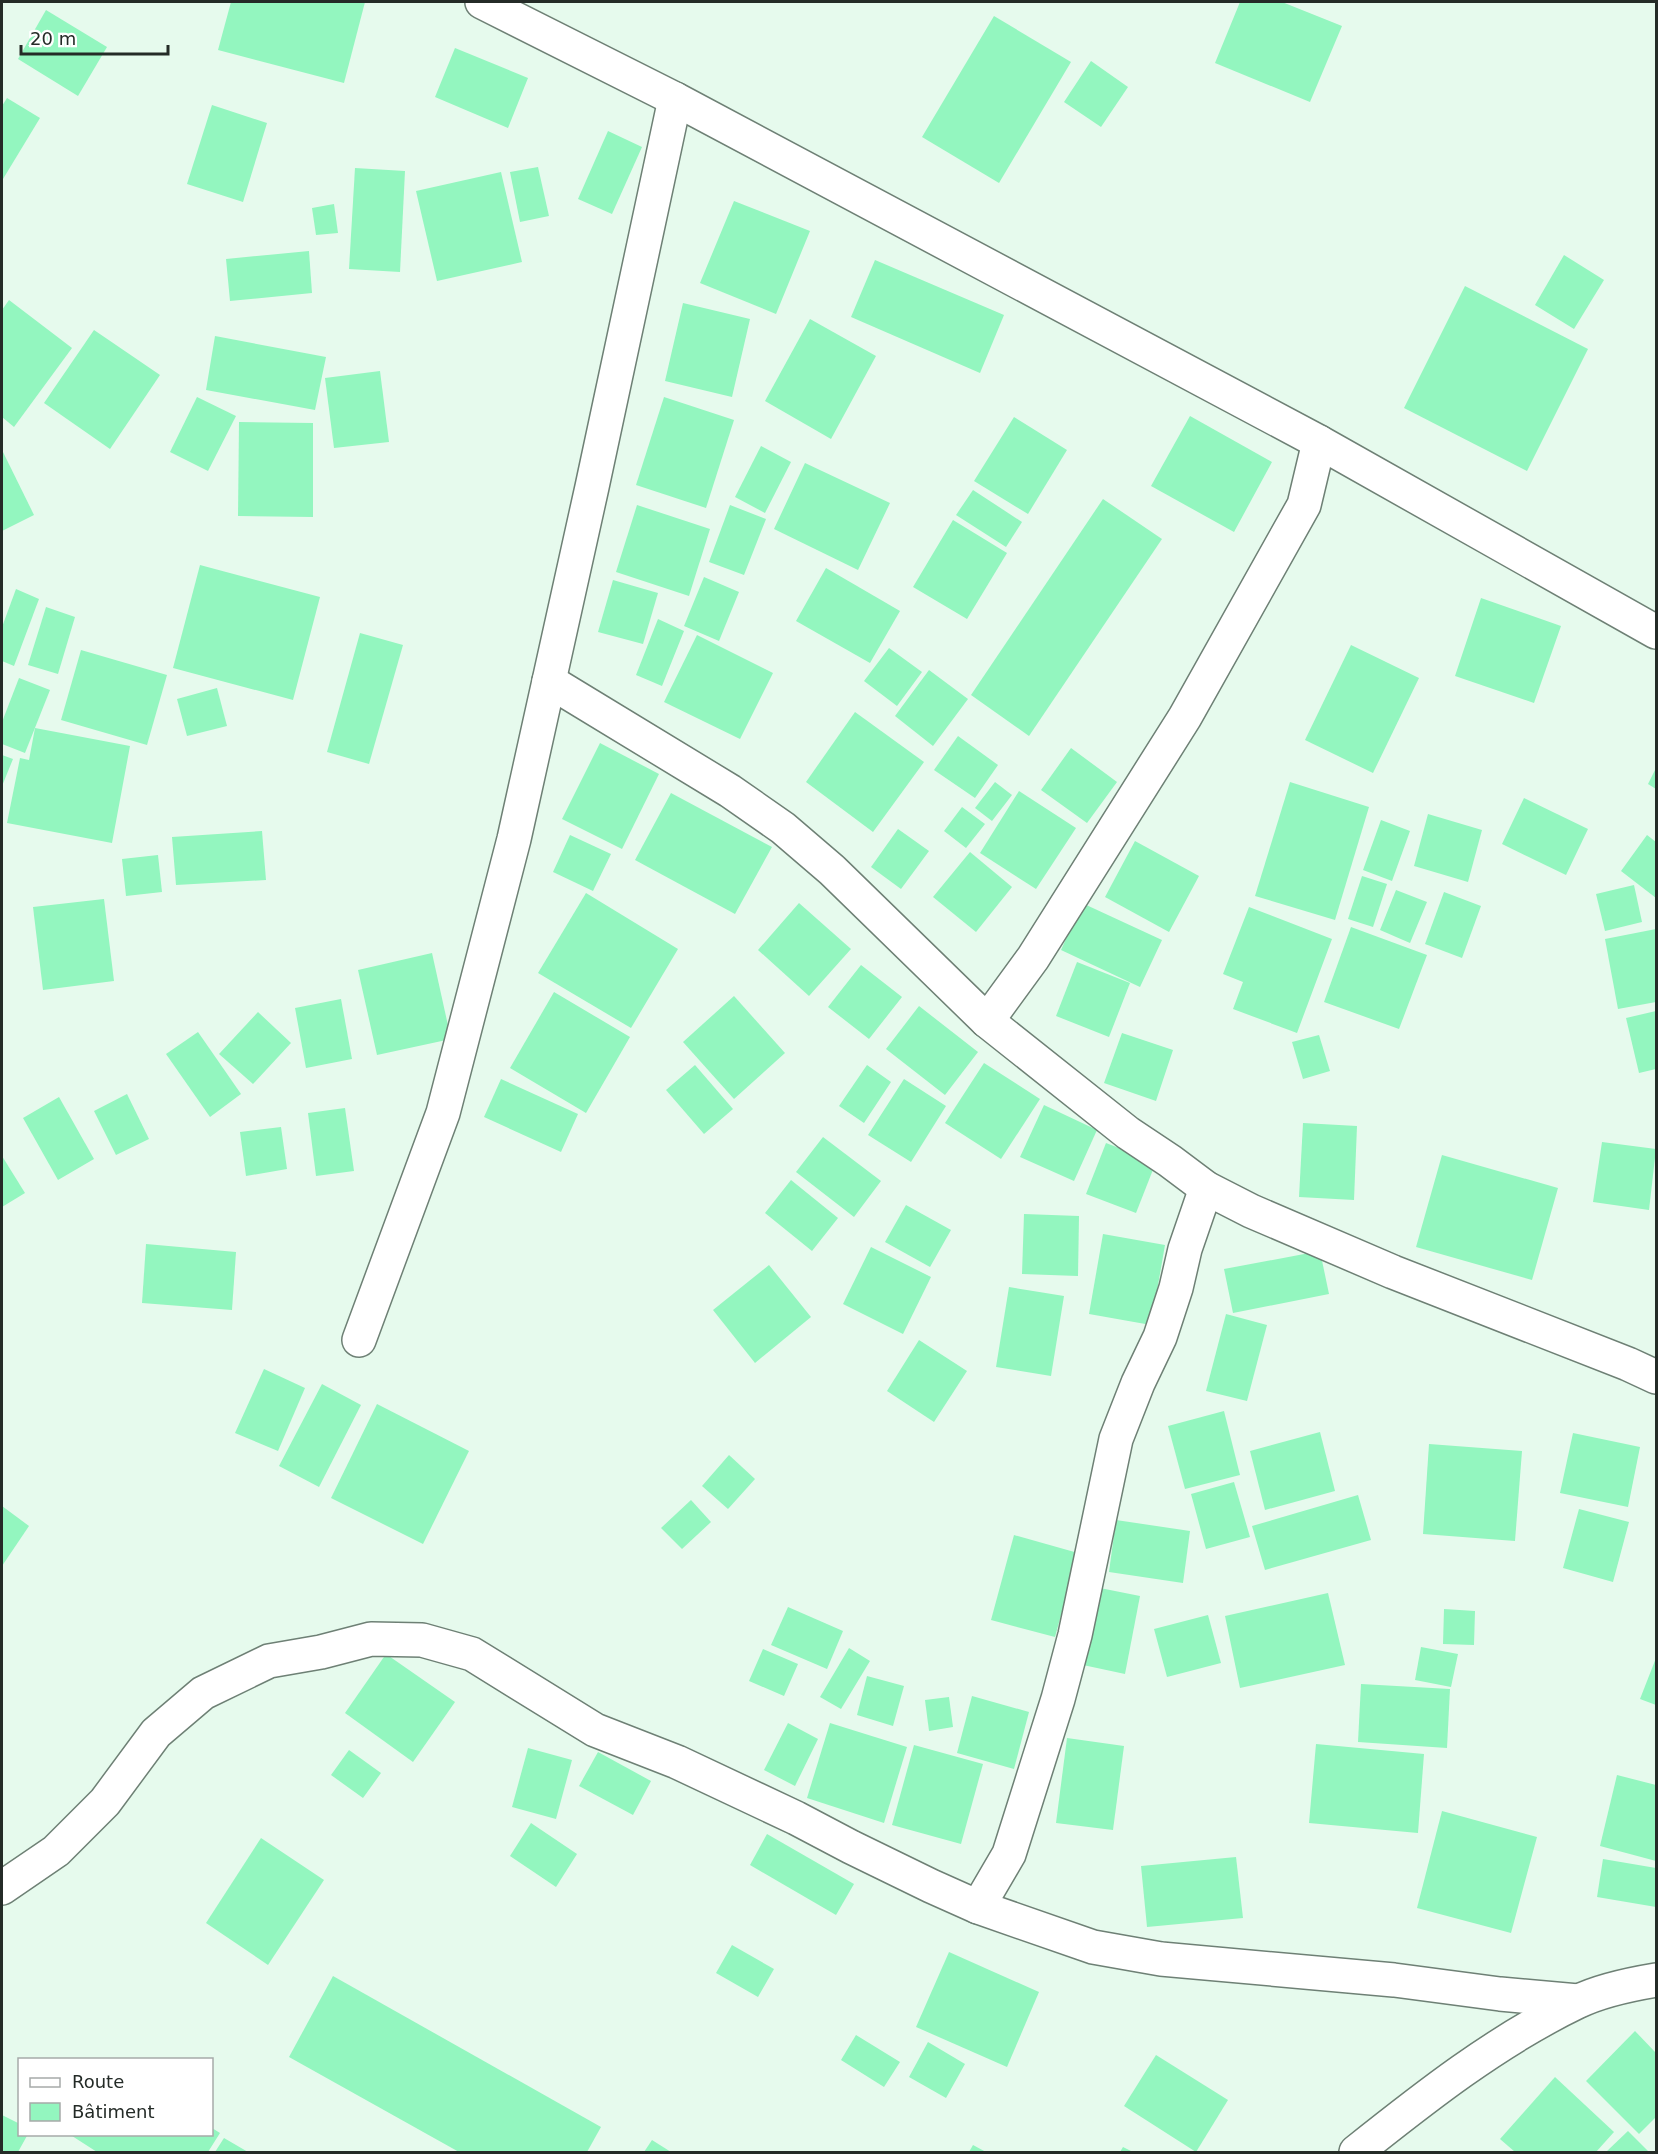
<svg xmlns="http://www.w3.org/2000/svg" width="1658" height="2154" font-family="'DejaVu Sans',sans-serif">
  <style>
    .building { fill: #93f6bf }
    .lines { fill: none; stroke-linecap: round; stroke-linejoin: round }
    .minor-casing { stroke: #6e8075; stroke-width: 36 }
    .minor { stroke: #fff; stroke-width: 33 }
  </style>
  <rect width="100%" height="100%" fill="#e6faed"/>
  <!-- building -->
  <g class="building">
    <path d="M231 2H365L344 83 218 50Z"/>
    <path d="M1240 2H1282L1342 26 1310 102 1215 63Z"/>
    <path d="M46 10 107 47 78 96 18 59Z"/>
    <path d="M994 16 1071 62 999 183 922 137Z"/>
    <path d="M455 48 528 78 508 128 435 97Z"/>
    <path d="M1091 61 1128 87 1101 127 1064 102Z"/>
    <path d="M7 98 40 118 3 179 2 106Z"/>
    <path d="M212 105 267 123 243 202 187 184Z"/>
    <path d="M608 131 642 147 612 214 578 199Z"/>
    <path d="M538 167 549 216 520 222 510 172Z"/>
    <path d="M355 168 405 171 400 272 349 269Z"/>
    <path d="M501 172 522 262 437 281 416 191Z"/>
    <path d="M734 201 810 231 776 314 700 283Z"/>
    <path d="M334 204 338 233 316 235 312 208Z"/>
    <path d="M309 251 312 293 230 301 226 259Z"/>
    <path d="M1564 255 1604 280 1574 329 1535 305Z"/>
    <path d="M875 260 1004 315 980 373 851 317Z"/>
    <path d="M1465 286 1588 349 1527 471 1404 408Z"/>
    <path d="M9 300 72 348 14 427 2 417V310Z"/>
    <path d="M683 303 750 319 732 397 665 381Z"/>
    <path d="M810 319 876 356 831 439 765 401Z"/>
    <path d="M94 330 160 375 110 449 44 403Z"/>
    <path d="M215 336 326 357 315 410 206 390Z"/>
    <path d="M380 371 389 442 334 448 325 378Z"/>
    <path d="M197 397 236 416 208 471 170 452Z"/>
    <path d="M664 397 734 420 706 508 636 485Z"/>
    <path d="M1190 416 1272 462 1234 532 1151 486Z"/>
    <path d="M1014 417 1067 450 1028 514 974 481Z"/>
    <path d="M239 422 313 423V517L238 516Z"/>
    <path d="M761 446 791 462 765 513 735 497Z"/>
    <path d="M2 450 34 515 2 531Z"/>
    <path d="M805 463 890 503 858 570 774 529Z"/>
    <path d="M973 490 1022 522 1006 547 956 515Z"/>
    <path d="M1103 499 1162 539 1029 736 971 695Z"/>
    <path d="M637 505 710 529 689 596 616 572Z"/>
    <path d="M730 505 766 519 744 575 709 562Z"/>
    <path d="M953 520 1007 553 967 619 913 587Z"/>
    <path d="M200 565 320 597 293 700 173 668Z"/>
    <path d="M826 568 900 611 870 663 796 621Z"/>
    <path d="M704 577 739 592 719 641 684 626Z"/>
    <path d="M613 580 658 593 643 644 598 632Z"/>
    <path d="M16 589 39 599 14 666 2 661V627Z"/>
    <path d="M1481 598 1561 626 1534 703 1455 676Z"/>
    <path d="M46 607 75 617 58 674 28 665Z"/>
    <path d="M658 619 684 631 662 686 636 675Z"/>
    <path d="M360 633 403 645 369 764 327 752Z"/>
    <path d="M697 635 773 673 740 739 664 702Z"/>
    <path d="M1351 645 1419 678 1373 773 1305 740Z"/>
    <path d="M889 648 922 672 897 706 864 681Z"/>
    <path d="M81 650 167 675 147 745 61 720Z"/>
    <path d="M929 670 968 699 933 746 895 716Z"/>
    <path d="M19 678 50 690 25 753 2 744V722Z"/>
    <path d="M217 688 227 726 187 736 177 699Z"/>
    <path d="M855 712 924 762 873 832 806 782Z"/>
    <path d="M35 728 130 746 112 843 7 823 20 758 29 760Z"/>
    <path d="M958 736 998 765 975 798 934 770Z"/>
    <path d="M600 743 659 774 622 849 562 819Z"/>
    <path d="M1071 748 1117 782 1087 823 1041 790Z"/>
    <path d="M2 755 13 759 2 786Z"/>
    <path d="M1656 768V789L1648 784Z"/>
    <path d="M995 782 1012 795 992 821 975 808Z"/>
    <path d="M1290 782 1369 807 1335 920 1255 896Z"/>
    <path d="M1019 791 1076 828 1036 889 980 853Z"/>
    <path d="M671 793 772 847 735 914 635 860Z"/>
    <path d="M1524 798 1588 829 1566 875 1502 844Z"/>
    <path d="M962 807 985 824 966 848 944 831Z"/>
    <path d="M1428 814 1482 830 1468 882 1414 866Z"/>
    <path d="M1381 820 1410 831 1392 881 1363 870Z"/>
    <path d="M898 829 929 851 901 889 871 867Z"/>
    <path d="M262 831 266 880 176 885 172 837Z"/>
    <path d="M570 835 611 854 593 891 553 872Z"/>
    <path d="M1647 835 1656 842V898L1621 871Z"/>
    <path d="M1135 841 1199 876 1169 932 1105 897Z"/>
    <path d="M970 852 1012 887 976 932 933 897Z"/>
    <path d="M158 855 162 892 126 896 122 859Z"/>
    <path d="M1362 876 1387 884 1373 927 1348 919Z"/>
    <path d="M1634 885 1642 922 1605 931 1596 894Z"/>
    <path d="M1396 890 1427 902 1410 943 1380 930Z"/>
    <path d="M1444 892 1481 906 1462 958 1425 944Z"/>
    <path d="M586 893 678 949 631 1028 538 973Z"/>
    <path d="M104 899 114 981 43 990 33 907Z"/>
    <path d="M799 903 851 949 809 996 758 950Z"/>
    <path d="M1082 903 1162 940 1140 987 1061 950Z"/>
    <path d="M1249 907 1332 939 1297 1033 1233 1009 1243 982 1223 974Z"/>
    <path d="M1351 927 1427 955 1399 1029 1324 1002Z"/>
    <path d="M1656 929V1002L1618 1009 1605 939Z"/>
    <path d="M432 953 451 1039 377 1055 358 970Z"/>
    <path d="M1077 962 1130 983 1109 1037 1056 1016Z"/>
    <path d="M861 965 902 997 869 1039 828 1007Z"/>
    <path d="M554 992 630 1037 586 1113 510 1068Z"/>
    <path d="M734 996 785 1053 734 1099 683 1042Z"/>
    <path d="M341 999 352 1059 306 1068 295 1008Z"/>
    <path d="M919 1006 978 1052 945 1095 886 1049Z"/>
    <path d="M1656 1011V1069L1639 1073 1626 1018Z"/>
    <path d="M258 1012 291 1043 253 1084 219 1054Z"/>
    <path d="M198 1032 241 1094 210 1117 166 1054Z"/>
    <path d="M1122 1033 1173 1050 1156 1101 1104 1083Z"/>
    <path d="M1319 1035 1330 1071 1303 1079 1292 1042Z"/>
    <path d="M984 1063 1040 1099 1001 1159 945 1123Z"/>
    <path d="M695 1065 733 1109 704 1134 666 1090Z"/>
    <path d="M867 1065 891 1082 864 1123 839 1106Z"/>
    <path d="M501 1079 578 1114 561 1152 484 1117Z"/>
    <path d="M904 1079 946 1106 911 1162 868 1135Z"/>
    <path d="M127 1094 149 1139 116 1155 94 1111Z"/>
    <path d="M59 1097 94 1159 58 1180 23 1118Z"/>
    <path d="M1044 1105 1097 1130 1074 1181 1020 1157Z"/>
    <path d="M345 1108 354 1171 316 1176 308 1113Z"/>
    <path d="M1303 1123 1357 1126 1354 1200 1299 1197Z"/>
    <path d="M281 1127 287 1169 246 1176 240 1132Z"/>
    <path d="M823 1137 881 1181 854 1217 796 1172Z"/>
    <path d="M1602 1142 1656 1149 1649 1210 1593 1202Z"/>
    <path d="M1106 1143 1156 1162 1136 1213 1086 1194Z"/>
    <path d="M1442 1155 1558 1188 1532 1280 1416 1247Z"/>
    <path d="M2 1156 25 1193 2 1207Z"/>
    <path d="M791 1180 838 1218 812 1251 765 1213Z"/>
    <path d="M906 1205 951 1230 930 1267 885 1242Z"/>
    <path d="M1024 1214 1079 1216 1078 1276 1022 1274Z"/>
    <path d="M1103 1234 1165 1245 1151 1325 1089 1314Z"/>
    <path d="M146 1244 236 1252 232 1310 142 1303Z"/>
    <path d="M871 1247 931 1277 903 1334 843 1304Z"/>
    <path d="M1320 1251 1329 1294 1233 1313 1224 1269Z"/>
    <path d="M769 1265 811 1317 755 1363 713 1310Z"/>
    <path d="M1009 1287 1064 1296 1051 1376 996 1367Z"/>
    <path d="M1226 1314 1267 1325 1247 1401 1206 1391Z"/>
    <path d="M919 1340 967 1371 934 1422 887 1391Z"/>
    <path d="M264 1369 305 1388 278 1451 235 1433Z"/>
    <path d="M322 1384 361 1405 319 1487 279 1466Z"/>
    <path d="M377 1404 469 1451 423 1544 331 1498Z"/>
    <path d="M1224 1411 1240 1475 1185 1489 1168 1426Z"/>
    <path d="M1320 1432 1335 1491 1265 1510 1250 1451Z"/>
    <path d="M1573 1433 1640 1447 1628 1507 1560 1493Z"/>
    <path d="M1429 1444 1522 1451 1515 1541 1423 1534Z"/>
    <path d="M729 1455 755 1479 728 1509 702 1486Z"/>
    <path d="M1234 1482 1250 1537 1206 1549 1191 1494Z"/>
    <path d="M1358 1495 1371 1540 1265 1570 1252 1526Z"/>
    <path d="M691 1500 711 1522 682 1549 661 1528Z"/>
    <path d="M2 1506 29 1526 2 1566Z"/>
    <path d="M1579 1509 1629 1522 1613 1582 1563 1568Z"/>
    <path d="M1116 1520 1190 1531 1183 1583 1109 1572Z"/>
    <path d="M1014 1535 1078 1553 1055 1637 991 1620Z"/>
    <path d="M1100 1588 1140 1596 1125 1674 1083 1665Z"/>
    <path d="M1328 1593 1345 1665 1240 1688 1225 1616Z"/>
    <path d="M788 1607 843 1631 827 1669 771 1645Z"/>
    <path d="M1444 1609 1475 1611 1474 1645 1443 1644Z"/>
    <path d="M1208 1615 1221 1663 1167 1677 1154 1629Z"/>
    <path d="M1421 1647 1458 1654 1451 1687 1415 1680Z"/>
    <path d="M849 1648 870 1661 841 1709 820 1697Z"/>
    <path d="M763 1649 798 1664 784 1696 749 1681Z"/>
    <path d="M386 1654 455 1702 413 1762 345 1713Z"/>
    <path d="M1656 1658V1705L1640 1699Z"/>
    <path d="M867 1676 904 1686 893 1726 857 1715Z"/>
    <path d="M1361 1684 1450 1689 1447 1748 1358 1742Z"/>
    <path d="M972 1696 1029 1712 1014 1769 957 1753Z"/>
    <path d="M949 1697 953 1727 929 1731 925 1700Z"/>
    <path d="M788 1723 818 1739 795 1786 764 1770Z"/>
    <path d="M830 1723 907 1747 884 1823 807 1798Z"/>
    <path d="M1067 1738 1124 1746 1113 1830 1056 1823Z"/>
    <path d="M1316 1744 1424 1754 1418 1833 1309 1823Z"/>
    <path d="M914 1745 983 1764 961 1844 892 1825Z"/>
    <path d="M528 1748 572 1760 556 1819 512 1807Z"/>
    <path d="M349 1750 381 1773 363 1798 331 1775Z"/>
    <path d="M598 1752 651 1781 633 1815 579 1786Z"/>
    <path d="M1617 1775 1656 1785V1861L1600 1846Z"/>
    <path d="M1442 1811 1537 1837 1511 1933 1417 1908Z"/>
    <path d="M531 1823 577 1854 556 1887 510 1856Z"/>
    <path d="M767 1834 854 1884 836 1915 750 1865Z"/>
    <path d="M261 1838 324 1880 268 1965 206 1923Z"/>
    <path d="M1236 1857 1243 1918 1147 1927 1141 1866Z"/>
    <path d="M1603 1859 1656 1868V1907L1597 1897Z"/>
    <path d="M732 1945 774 1969 758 1997 716 1973Z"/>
    <path d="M949 1952 1039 1992 1007 2067 916 2027Z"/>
    <path d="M333 1976 601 2127 587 2152H459L289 2057Z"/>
    <path d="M1635 2031 1656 2053V2117L1639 2134 1586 2081Z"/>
    <path d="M856 2035 900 2062 884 2087 841 2060Z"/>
    <path d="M928 2042 965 2064 946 2098 909 2077Z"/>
    <path d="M1156 2055 1228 2100 1196 2152 1124 2106Z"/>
    <path d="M1555 2077 1614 2132 1596 2152H1515L1500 2139Z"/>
    <path d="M2 2115 20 2124V2134H28L18 2152H2Z"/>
    <path d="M212 2128 220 2133 208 2152H97L69 2134H212Z"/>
    <path d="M1628 2131 1649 2152H1606Z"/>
    <path d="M224 2138 248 2152H215Z"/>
    <path d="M652 2140 671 2152H644Z"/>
    <path d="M973 2145 986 2152H969Z"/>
    <path d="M1123 2147 1133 2152H1120Z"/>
  </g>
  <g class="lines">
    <!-- minor casing -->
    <g class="minor-casing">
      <g id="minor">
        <path d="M482 2 675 99 1319 442 1656 632"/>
        <path d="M549 681 730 791 783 828 832 870 987 1021 1128 1133 1170 1161 1206 1188 1251 1211 1393 1272 1628 1364 1656 1377"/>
        <path d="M987 1021 1033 958 1185 717 1304 505 1319 442"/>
        <path d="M359 1340 443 1113 514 839 592 487 675 99"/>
        <path d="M2 1888 56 1851 105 1802 156 1733 203 1693 269 1661 321 1652 371 1639 422 1640 472 1654 595 1730 677 1762 796 1818 851 1847 931 1886 978 1907 1093 1947 1161 1959 1394 1980 1500 1994 1578 2001"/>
        <path d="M978 1907 1009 1854 1058 1699 1075 1635 1116 1439 1138 1383 1160 1337 1176 1288 1185 1249 1206 1188"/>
        <path d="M1356 2152C1425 2097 1496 2041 1577 2002 1599 1991 1632 1984 1656 1980"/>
      </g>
    </g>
    <!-- minor -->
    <use href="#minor" class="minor"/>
  </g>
  <!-- border -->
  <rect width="1658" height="2154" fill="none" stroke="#242b27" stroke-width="6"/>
  <!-- legend -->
  <rect x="18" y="2058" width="195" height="78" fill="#ffffff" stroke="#a7aaa9" stroke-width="1.5"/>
  <rect x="30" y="2078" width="30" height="9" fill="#ffffff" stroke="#a7aaa9" stroke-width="1.5"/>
  <text x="72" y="2088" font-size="18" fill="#242b27">Route</text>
  <rect x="30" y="2103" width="30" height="18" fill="#93f6bf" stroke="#a7aaa9" stroke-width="1.5"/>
  <text x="72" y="2118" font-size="18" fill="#242b27">Bâtiment</text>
  <!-- scale -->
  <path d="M21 45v9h147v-9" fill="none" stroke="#242b27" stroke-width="3"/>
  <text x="30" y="45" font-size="18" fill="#242b27" stroke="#ffffff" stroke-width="4.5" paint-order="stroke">20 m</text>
</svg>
